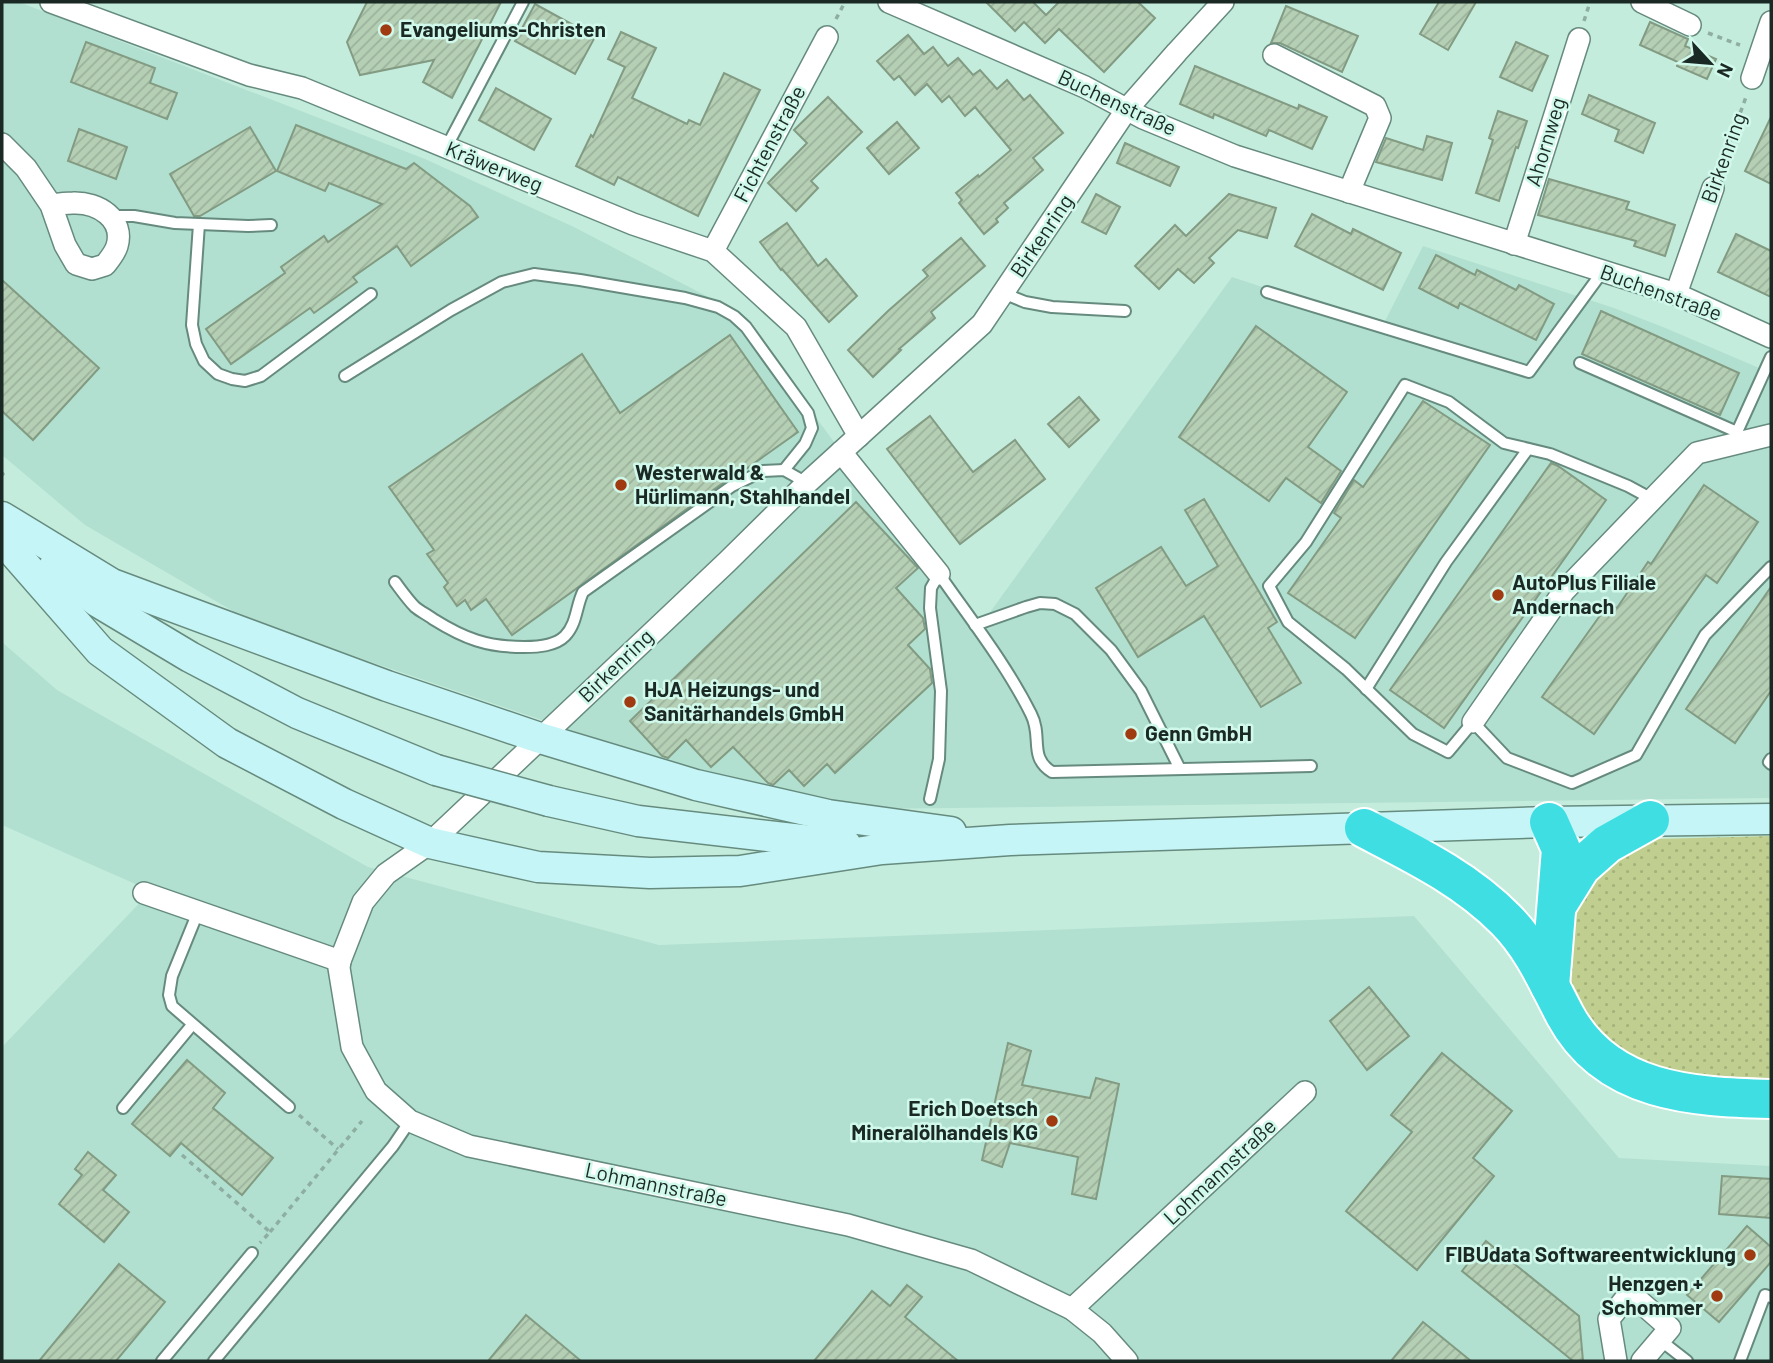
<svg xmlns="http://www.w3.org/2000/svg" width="1773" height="1363" font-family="Barlow,sans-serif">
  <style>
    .built { fill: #b1e0d0 }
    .grass { fill: url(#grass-dots) }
    .building { fill: url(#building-hatch); stroke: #829b82; stroke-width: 2 }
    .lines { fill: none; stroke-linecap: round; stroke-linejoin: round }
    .lane-casing { stroke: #668b7e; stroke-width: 14 }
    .street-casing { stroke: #668b7e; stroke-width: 24 }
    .secondary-casing { stroke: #668b7e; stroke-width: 33 }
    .highway-casing { stroke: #fff; stroke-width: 42 }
    .path { stroke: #8eaea2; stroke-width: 3.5; stroke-dasharray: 5 5; stroke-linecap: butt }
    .lane { stroke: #fff; stroke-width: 10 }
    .street { stroke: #fff; stroke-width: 21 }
    .secondary { stroke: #c5f5f6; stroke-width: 30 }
    .highway { stroke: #3fdee2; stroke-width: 38 }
    .secondary-bridge-casing { stroke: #668b7e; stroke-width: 33; stroke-linecap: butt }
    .secondary-bridge { stroke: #c5f5f6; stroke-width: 30 }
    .poi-dot { fill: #9f3a11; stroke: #d1f9eb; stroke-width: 2.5 }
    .labels { text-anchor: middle; stroke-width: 5; stroke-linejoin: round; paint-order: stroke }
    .poi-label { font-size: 21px; font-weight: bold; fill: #1a2924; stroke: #d1f9eb; text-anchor: start }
    .street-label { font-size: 21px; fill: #1a2924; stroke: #d1f9eb }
  </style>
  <defs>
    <pattern id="grass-dots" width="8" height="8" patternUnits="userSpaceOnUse" patternTransform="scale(1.75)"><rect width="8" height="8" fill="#c0cf8f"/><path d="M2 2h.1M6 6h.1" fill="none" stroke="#a4b27b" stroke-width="1.8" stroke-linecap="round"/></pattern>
    <pattern id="building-hatch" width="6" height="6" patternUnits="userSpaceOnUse" patternTransform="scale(1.75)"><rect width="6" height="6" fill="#b5cfb5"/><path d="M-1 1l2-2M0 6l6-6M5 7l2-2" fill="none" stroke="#9bb29c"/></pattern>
  </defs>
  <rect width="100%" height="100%" fill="#c4ecdd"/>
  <!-- built -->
  <g class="built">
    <path d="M2 2H19L425 159 574 227 739 313 975 633 1232 277 1382 327 1423 246 1614 308 1663 327 1771 373V798L867 809 692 771 250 621 85 525 2 455Z"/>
    <path d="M2 642 57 690 368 867 659 945 1414 916 1619 1158 1771 1166V1361H2V1047L151 891 2 825Z"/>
  </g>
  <!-- grass -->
  <path class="grass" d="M1771 836V1085L1669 1077 1609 1046 1575 996 1566 970 1567 932 1593 871 1654 839Z"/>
  <!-- building -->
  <g class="building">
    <path d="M367 2H501L452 98 423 82 434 60 360 75 347 42Z"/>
    <path d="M986 2H1033L1046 15 1059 2H1138L1155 18 1104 72 1059 29 1045 43 1024 22 1015 31Z"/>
    <path d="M1439 2H1476L1448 50 1420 34Z"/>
    <path d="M535 4 595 37 575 74 515 41Z"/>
    <path d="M1286 6 1358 36 1342 72 1280 43H1271Z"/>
    <path d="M1650 22 1688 39 1685 46 1716 59 1707 79 1677 66 1678 62 1640 45Z"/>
    <path d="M621 32 656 48 632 98 687 124 689 120 700 125 724 73 760 90 698 216 618 177 614 185 576 166 591 135 593 137 625 67 608 59Z"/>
    <path d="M908 35 924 54 933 47 948 66 958 58 973 75 980 70 997 89 1007 80 1024 100 1030 95 1063 133 1033 158 1043 170 1004 203 1008 208 996 219 998 222 984 234 959 203 962 200 956 193 978 175 979 177 1011 150 975 107 965 116 949 96 942 102 927 84 915 95 899 76 894 80 877 61Z"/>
    <path d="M86 42 155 68 150 83 177 93 167 119 71 82Z"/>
    <path d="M1516 42 1548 56 1532 91 1500 77Z"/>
    <path d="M1195 66 1298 109 1299 105 1327 117 1312 149 1269 130 1266 136 1214 114 1213 118 1180 104Z"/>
    <path d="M496 88 551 119 534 150 479 120Z"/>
    <path d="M1589 95 1655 123 1643 153 1615 141 1619 130 1582 114Z"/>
    <path d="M828 97 862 132 811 181 818 188 796 211 768 183 807 143 794 130Z"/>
    <path d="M1498 111 1527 121 1518 148 1516 147 1499 201 1476 193 1493 140 1489 138Z"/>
    <path d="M1771 117V184L1745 171Z"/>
    <path d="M897 122 919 148 889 174 867 148Z"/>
    <path d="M296 125 406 169 414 163 470 206 478 217 411 266 397 246 353 277 357 282 314 313 310 308 231 364 206 329 285 273 281 267 324 236 328 242 382 204 329 183 325 191 277 171Z"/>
    <path d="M250 127 276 171 200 216H194L170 174Z"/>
    <path d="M79 129 127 147 116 179 68 161Z"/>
    <path d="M1427 136 1452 143 1442 180 1376 162 1386 138 1423 150Z"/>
    <path d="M1125 143 1179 167 1170 186 1117 163Z"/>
    <path d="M1549 179 1629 202 1626 209 1675 225 1665 256 1634 246 1636 241 1538 215Z"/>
    <path d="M1096 194 1120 207 1106 234 1082 222Z"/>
    <path d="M1229 194 1276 208 1267 238 1238 230 1209 258 1214 263 1194 283 1178 269 1159 289 1135 266 1175 225 1186 236Z"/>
    <path d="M1312 214 1351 234 1353 229 1401 253 1383 290 1295 246Z"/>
    <path d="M787 223 818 266 826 259 857 296 829 322 782 269 781 270 760 242Z"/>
    <path d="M1736 234 1771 251V297L1718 272Z"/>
    <path d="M961 238 985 266 931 312 935 318 899 349 901 350 873 377 848 350 888 311 928 276 923 270Z"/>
    <path d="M1436 255 1475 275 1477 270 1516 290 1519 285 1554 304 1536 340 1460 303 1458 308 1419 288Z"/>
    <path d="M2 280 99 368 33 440 2 411Z"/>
    <path d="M1601 311 1739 373 1720 415 1582 354Z"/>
    <path d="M1256 326 1347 392 1308 447 1341 471 1321 503 1286 478 1269 501 1179 437Z"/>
    <path d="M730 335 798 432 739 474 727 480 512 635 486 599 471 610 465 600 457 606 444 587 448 583 427 554 434 550 389 487 582 354 620 413Z"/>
    <path d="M1079 397 1099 420 1069 447 1048 424Z"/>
    <path d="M1423 401 1490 445 1355 638 1288 593 1341 518 1334 513 1354 480 1363 487Z"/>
    <path d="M930 416 973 472 1015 440 1045 479 960 544 887 449Z"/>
    <path d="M1551 463 1558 466 1606 500 1444 728 1390 690Z"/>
    <path d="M1704 485 1758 522 1717 583 1706 575 1594 734 1542 697 1609 603 1617 608 1648 562 1651 564Z"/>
    <path d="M1204 499 1277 622 1268 628 1301 683 1261 707 1204 616 1138 657 1096 588 1161 547 1186 586 1218 566 1185 510Z"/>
    <path d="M856 502 918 568 896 588 923 618 925 629 908 645 930 669 932 683 835 773 827 764 804 786 789 770 773 785 768 783 733 747 711 767 686 740 668 758 662 756 630 721Z"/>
    <path d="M1771 587V691L1735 743 1686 709Z"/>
    <path d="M1369 987 1409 1036 1367 1070 1330 1021Z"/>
    <path d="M1008 1043 1031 1051 1022 1085 1090 1098 1096 1078 1119 1084 1096 1199 1072 1194 1078 1157 1010 1143 1002 1167 982 1160Z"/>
    <path d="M1442 1053 1512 1111 1473 1158 1494 1176 1417 1270 1346 1211 1412 1132 1391 1115Z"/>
    <path d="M187 1060 225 1093 213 1108 273 1158 242 1195 181 1143 170 1156 132 1124Z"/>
    <path d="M88 1152 116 1175 103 1190 129 1212 104 1242 59 1204 82 1175 75 1169Z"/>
    <path d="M1722 1176 1771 1179V1218L1719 1214Z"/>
    <path d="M1747 1226 1771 1247V1262L1719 1322 1687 1295Z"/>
    <path d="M1486 1241 1579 1316 1583 1361H1573L1462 1271Z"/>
    <path d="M119 1264 165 1302 116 1361H39Z"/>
    <path d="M907 1285 922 1297 905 1317 958 1361H814L872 1291 890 1306Z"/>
    <path d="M526 1315 581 1361H488Z"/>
    <path d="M1423 1322 1471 1361H1391Z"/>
  </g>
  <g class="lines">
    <!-- lane casing -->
    <g class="lane-casing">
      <g id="lane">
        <path d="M446 148 523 2"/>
        <path d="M111 216H134L175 223 248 226 271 225"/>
        <path d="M199 224 192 325 196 344 204 361 218 374 232 379 245 381 261 376 371 294"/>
        <path d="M1267 292 1529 372 1603 271"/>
        <path d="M1003 293 1025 302 1052 307 1125 311"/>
        <path d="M1580 363 1737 432 1771 357"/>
        <path d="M345 376 451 310 502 282 534 274 580 280 685 298 718 307 734 316 746 327 808 413 812 428 805 444 784 470"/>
        <path d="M1652 499 1628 486 1550 454 1504 443 1449 402 1405 385 1306 542 1269 586 1288 622 1346 669 1413 734 1448 752 1473 722 1507 758 1572 783 1636 755 1705 635 1771 567"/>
        <path d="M395 582C401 590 408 600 415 607 421 612 428 615 433 619 465 639 487 647 524 647 538 647 555 646 565 636 577 624 576 606 583 592L732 486 763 471 784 470 807 483"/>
        <path d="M975 625 1026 607 1040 603 1055 604 1075 614 1111 650 1141 691 1180 769"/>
        <path d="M1366 689 1446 562 1528 449"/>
        <path d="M1771 759 1769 762 1771 764"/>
        <path d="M930 799 939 759 941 691 930 608 931 588 939 574C971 620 1006 664 1031 714 1043 737 1028 757 1052 772L1311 766"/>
        <path d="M198 912 172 976 169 995 172 1006 289 1107"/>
        <path d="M123 1108 192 1025"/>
        <path d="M1660 1340 1687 1361"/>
        <path d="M162 1361 252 1253"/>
        <path d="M214 1361 393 1146 410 1121"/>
        <path d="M1740 1361 1765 1295 1771 1297"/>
      </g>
    </g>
    <!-- street casing -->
    <g class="street-casing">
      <g id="street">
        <path d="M51 2 249 75 302 88 633 224 713 251 796 327 859 436"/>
        <path d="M889 2 1085 87 1143 118 1235 156 1676 294 1771 337"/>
        <path d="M1642 2 1690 25"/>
        <path d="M1274 55 1375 106 1380 118 1349 192"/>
        <path d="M1752 78 1771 22"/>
        <path d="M2 144 26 168 51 205 65 245 76 264 92 269 105 265C109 260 115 253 117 246 125 219 98 202 73 203 66 203 58 204 51 205"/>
        <path d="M1514 244 1579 39"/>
        <path d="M713 251 827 37"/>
        <path d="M1676 294 1713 188"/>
        <path d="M841 452 939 574"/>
        <path d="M1473 722 1564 591 1697 453 1771 435"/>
        <path d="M144 893 340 961"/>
        <path d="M1072 1309 1305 1092"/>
        <path d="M1127 1361 1102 1333 1072 1309 971 1260 848 1225 469 1146 410 1121 376 1091 352 1047 339 968 340 961 363 902 386 874 430 843 727 562 807 483 982 324 1127 109 1177 52 1223 2"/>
        <path d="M1616 1361 1609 1319 1630 1293 1670 1328 1642 1361"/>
      </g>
    </g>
    <!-- secondary casing -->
    <g class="secondary-casing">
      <g id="secondary">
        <path d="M2 517 112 584 387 686 540 738 696 785 828 815 951 832"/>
        <path d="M2 539 100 651 227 743 344 804 430 843 538 867 650 873 740 871 882 849 1010 840 1549 822 1771 819"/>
        <path d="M54 567 98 602 190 657 297 713 436 770"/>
        <path d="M549 801 638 821 846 845"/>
      </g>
    </g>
    <!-- highway casing -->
    <g class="highway-casing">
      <g id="highway">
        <path d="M1549 822 1561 849 1550 986"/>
        <path d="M1364 828C1414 854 1466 879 1506 920 1533 947 1548 983 1565 1015 1607 1093 1693 1097 1771 1099"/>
        <path d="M1558 904 1581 867 1607 844 1650 820"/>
      </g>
    </g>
    <!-- path -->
    <g class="path">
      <path d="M836 19 845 2"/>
      <path d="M1584 21 1590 2"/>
      <path d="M1708 33 1740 45"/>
      <path d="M1720 169 1746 97"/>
      <path d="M2 473 3 474 2 475"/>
      <path d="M299 1115 338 1149"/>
      <path d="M182 1155 270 1232 260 1243"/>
      <path d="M270 1232 362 1121"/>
    </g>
    <!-- lane -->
    <use href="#lane" class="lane"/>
    <!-- street -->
    <use href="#street" class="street"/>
    <!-- secondary -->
    <use href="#secondary" class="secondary"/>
    <!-- highway -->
    <use href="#highway" class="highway"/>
    <!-- secondary-bridge casing -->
    <g class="secondary-bridge-casing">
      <path id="secondary-bridge" d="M436 770 549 801"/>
    </g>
    <!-- secondary-bridge -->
    <use href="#secondary-bridge" class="secondary-bridge"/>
  </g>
  <!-- markers -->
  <g class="poi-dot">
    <circle cx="386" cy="30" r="7"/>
    <circle cx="621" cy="485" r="7"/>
    <circle cx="1498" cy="595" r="7"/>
    <circle cx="630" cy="702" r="7"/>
    <circle cx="1131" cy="734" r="7"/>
    <circle cx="1052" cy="1121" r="7"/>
    <circle cx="1750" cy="1255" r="7"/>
    <circle cx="1717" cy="1296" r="7"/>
  </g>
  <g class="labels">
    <!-- poi labels -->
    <g class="poi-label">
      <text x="400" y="37">Evangeliums-Christen</text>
      <text x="635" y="480">Westerwald &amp;<tspan x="635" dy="24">Hürlimann, Stahlhandel</tspan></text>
      <text x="1512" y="590">AutoPlus Filiale<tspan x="1512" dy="24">Andernach</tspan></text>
      <text x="644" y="697">HJA Heizungs- und<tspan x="644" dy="24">Sanitärhandels GmbH</tspan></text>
      <text x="1145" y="741">Genn GmbH</text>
      <text x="1038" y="1116" text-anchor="end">Erich Doetsch<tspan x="1038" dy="24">Mineralölhandels KG</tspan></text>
      <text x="1736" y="1262" text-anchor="end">FIBUdata Softwareentwicklung</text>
      <text x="1703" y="1291" text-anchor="end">Henzgen +<tspan x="1703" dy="24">Schommer</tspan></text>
    </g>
    <!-- street labels -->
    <g class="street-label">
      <text transform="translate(1117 103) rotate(25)" y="7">Buchenstraße</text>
      <text transform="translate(1546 142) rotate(-73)" y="7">Ahornweg</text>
      <text transform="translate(770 144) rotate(-62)" y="7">Fichtenstraße</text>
      <text transform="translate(1724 158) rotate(-70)" y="7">Birkenring</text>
      <text transform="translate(494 167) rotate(22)" y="7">Kräwerweg</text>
      <text transform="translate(1042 236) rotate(-56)" y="7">Birkenring</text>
      <text transform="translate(1661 293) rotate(20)" y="7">Buchenstraße</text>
      <text transform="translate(616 666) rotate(-44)" y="7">Birkenring</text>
      <text transform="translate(1220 1172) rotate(-43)" y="7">Lohmannstraße</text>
      <text transform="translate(656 1185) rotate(12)" y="7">Lohmannstraße</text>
    </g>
  </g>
  <!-- border -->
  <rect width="1773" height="1363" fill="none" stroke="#1a2924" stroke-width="7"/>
  <!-- north arrow -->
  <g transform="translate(1710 63) rotate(116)" stroke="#d1f9eb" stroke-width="5" paint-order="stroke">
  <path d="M0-5L12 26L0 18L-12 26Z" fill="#1a2924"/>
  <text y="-10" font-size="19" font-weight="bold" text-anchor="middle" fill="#1a2924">N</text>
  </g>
</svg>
